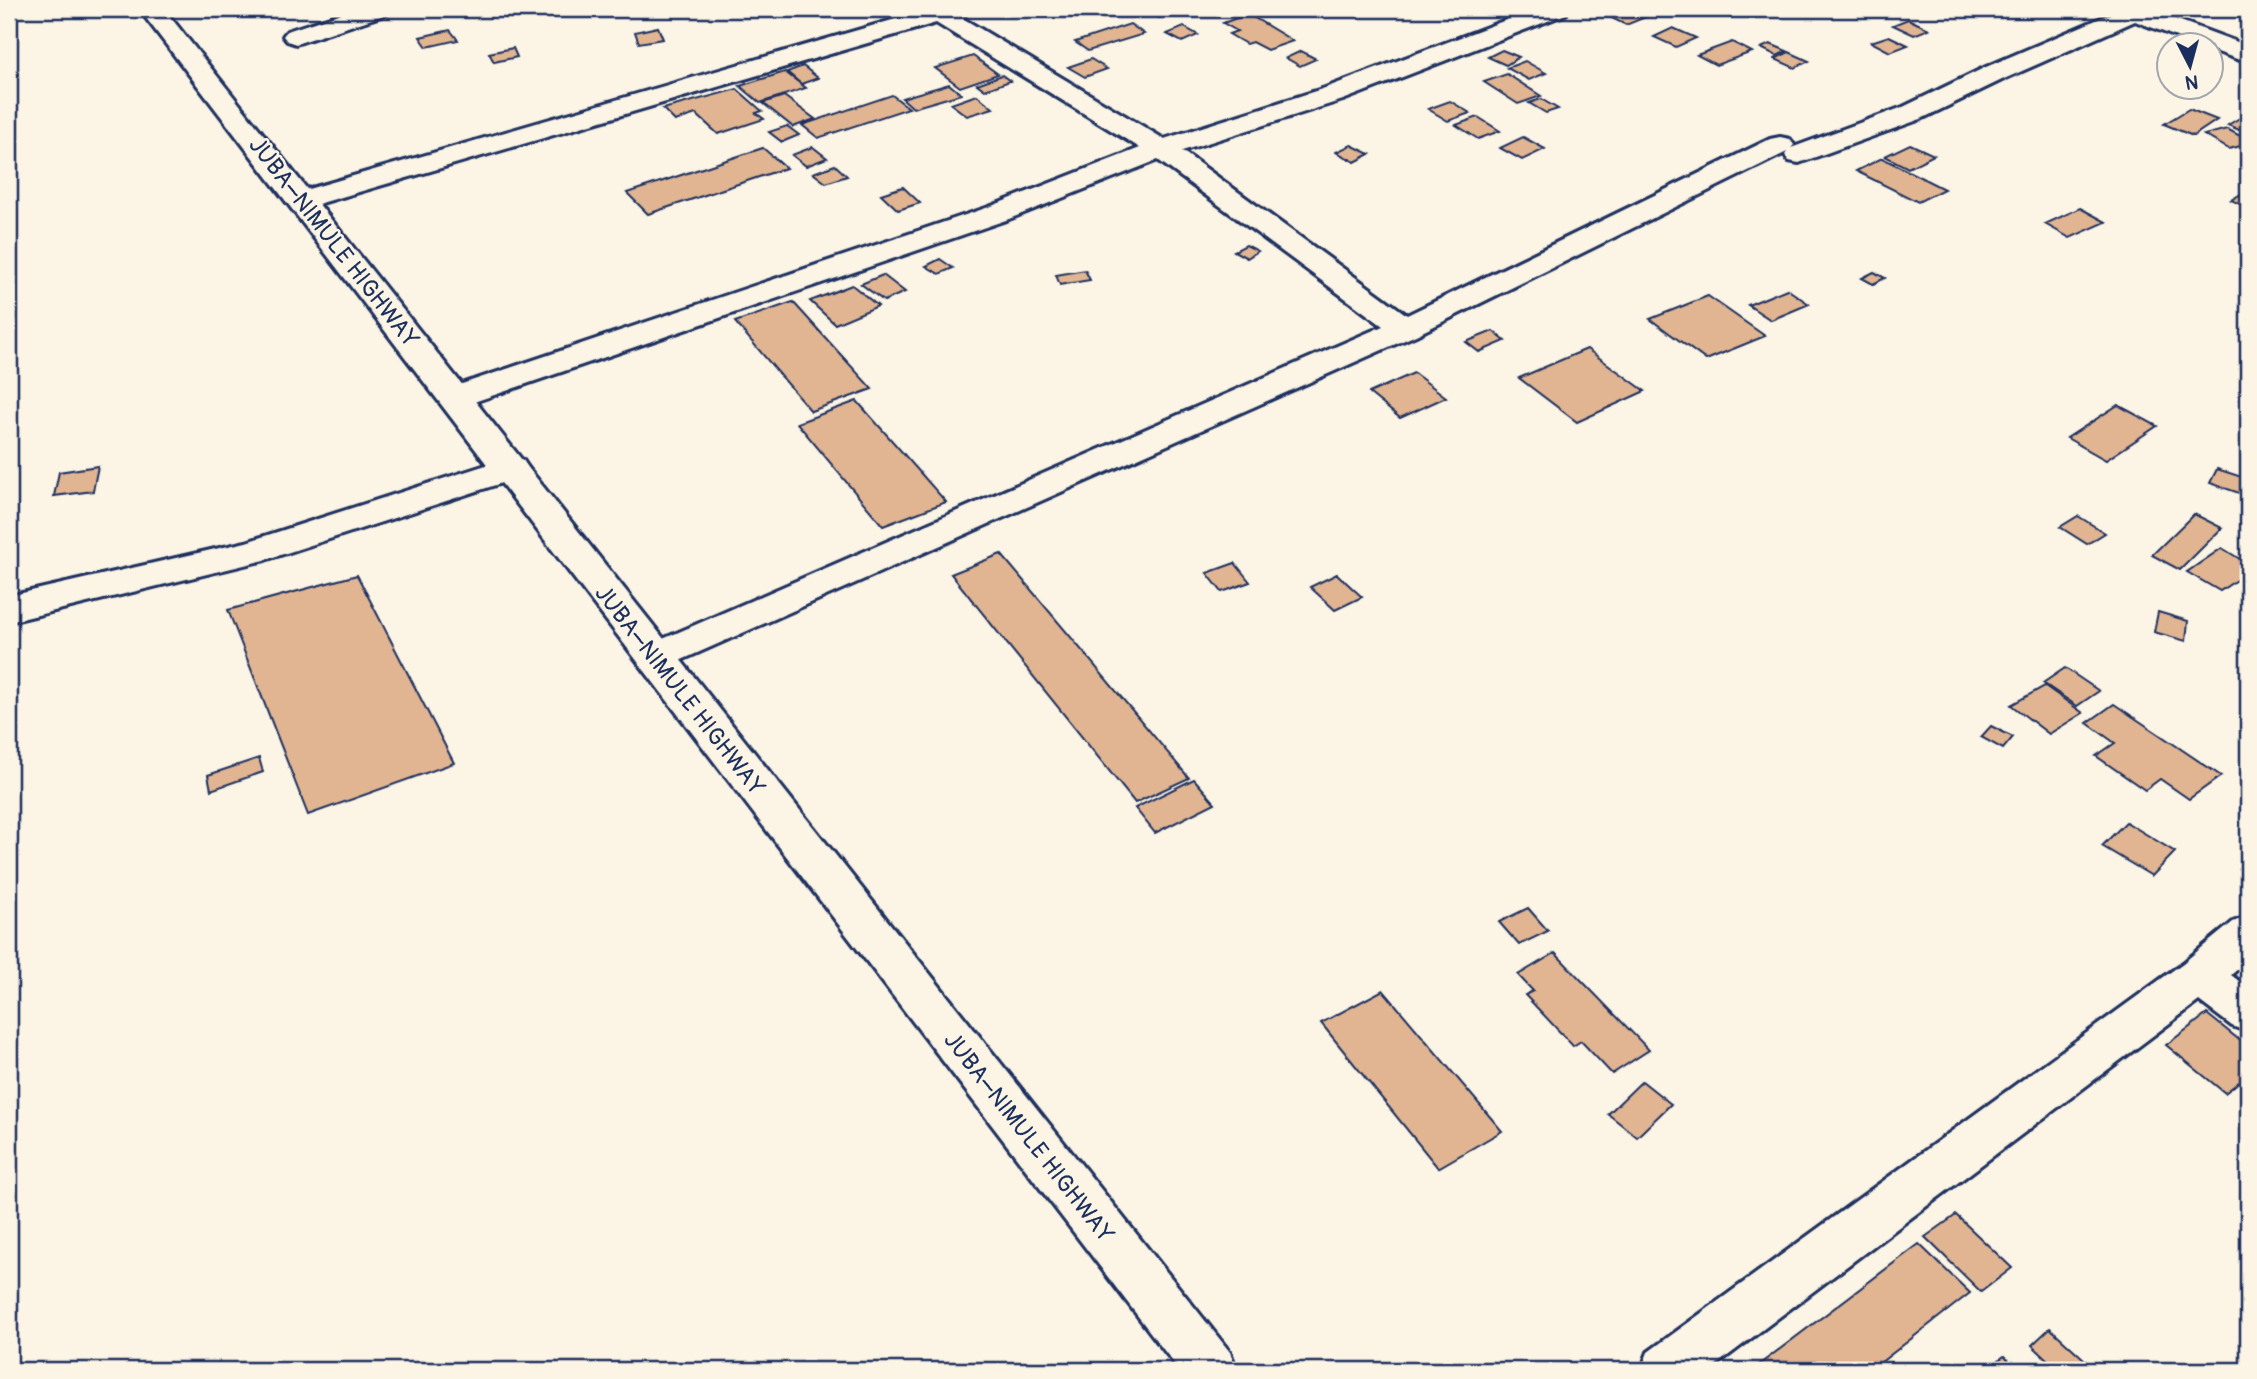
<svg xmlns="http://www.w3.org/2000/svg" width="2257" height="1379" font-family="Pangolin,sans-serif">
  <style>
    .building { fill: #e1b592; stroke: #1b2f5e; stroke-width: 2 }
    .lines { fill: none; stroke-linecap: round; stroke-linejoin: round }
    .minor-casing { stroke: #1b2f5e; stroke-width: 6 }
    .major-casing { stroke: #1b2f5e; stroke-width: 6 }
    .minor { fill: #fcf5e5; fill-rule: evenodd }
    .major { fill: #fcf5e5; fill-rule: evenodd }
    .labels { text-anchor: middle; stroke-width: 5; stroke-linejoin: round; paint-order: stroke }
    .street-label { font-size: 24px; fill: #1b2f5e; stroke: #fcf5e5 }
  </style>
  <rect width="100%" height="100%" fill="#fcf5e5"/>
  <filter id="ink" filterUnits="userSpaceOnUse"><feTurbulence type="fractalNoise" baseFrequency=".0143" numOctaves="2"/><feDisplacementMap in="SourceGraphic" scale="14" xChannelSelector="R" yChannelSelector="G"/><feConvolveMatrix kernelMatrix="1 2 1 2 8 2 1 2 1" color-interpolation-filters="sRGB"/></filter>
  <g filter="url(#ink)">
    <!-- building -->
    <g class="building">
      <path d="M1141 9H1171L1176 12 1159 18Z"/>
      <path d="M1593 9H1632L1648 16 1626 25Z"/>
      <path d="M1248 14 1293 41 1267 50 1252 42 1246 44 1229 34 1237 31 1223 23Z"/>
      <path d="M1908 19 1929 29 1914 35 1893 25Z"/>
      <path d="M1130 24 1144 34 1088 51 1075 42Z"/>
      <path d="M658 27 663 39 639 43 635 32Z"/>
      <path d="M1184 27 1198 35 1182 42 1167 34Z"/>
      <path d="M1673 28 1696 38 1676 47 1654 37Z"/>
      <path d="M450 30 458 40 427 47 420 37Z"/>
      <path d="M1889 36 1908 45 1890 52 1871 42Z"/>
      <path d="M1732 42 1752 52 1716 65 1697 55Z"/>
      <path d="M1770 44 1787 51 1777 56 1761 48Z"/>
      <path d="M513 48 517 57 494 62 489 53Z"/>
      <path d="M1502 50 1519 57 1506 65 1488 57Z"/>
      <path d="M1301 51 1316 59 1300 66 1286 58Z"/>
      <path d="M1789 52 1809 61 1795 68 1775 59Z"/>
      <path d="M973 56 998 74 960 87 935 68Z"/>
      <path d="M1091 59 1107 69 1085 77 1068 67Z"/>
      <path d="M1525 61 1546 73 1529 80 1507 68Z"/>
      <path d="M803 66 818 78 801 84 787 72Z"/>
      <path d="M785 72 806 88 760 103 740 86Z"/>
      <path d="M1507 74 1541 96 1518 104 1484 82Z"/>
      <path d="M1002 75 1010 81 985 90 977 84Z"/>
      <path d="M949 84 961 94 913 108 902 98Z"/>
      <path d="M737 89 762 111 756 113 764 119 718 134 696 114 675 121 663 109Z"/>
      <path d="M892 95 909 108 818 138 802 125Z"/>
      <path d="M977 95 993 108 967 116 951 104Z"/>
      <path d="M784 96 815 119 793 127 763 103Z"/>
      <path d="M1541 99 1558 109 1546 113 1529 103Z"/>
      <path d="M1450 101 1470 113 1448 121 1428 109Z"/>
      <path d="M2189 109 2217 120 2193 136 2164 124Z"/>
      <path d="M2248 113V134L2228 125Z"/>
      <path d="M1478 117 1500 131 1478 139 1456 125Z"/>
      <path d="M787 126 799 135 782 142 769 132Z"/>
      <path d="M2227 129 2248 140V144L2229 149 2204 135Z"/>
      <path d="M1523 137 1545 149 1522 160 1500 148Z"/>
      <path d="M1910 144 1934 155 1908 168 1885 156Z"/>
      <path d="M1351 145 1370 154 1355 162 1336 152Z"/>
      <path d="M813 147 827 158 806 166 792 155Z"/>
      <path d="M763 148 786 168 648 214 627 193Z"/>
      <path d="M1882 158 1944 189 1918 202 1856 171Z"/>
      <path d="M835 165 847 176 826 183 813 173Z"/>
      <path d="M903 187 920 203 898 210 881 194Z"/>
      <path d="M2241 194 2248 197V208L2231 200Z"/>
      <path d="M2080 208 2106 222 2070 238 2045 224Z"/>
      <path d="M1246 245 1258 251 1247 258 1234 251Z"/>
      <path d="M940 259 953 268 939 274 926 266Z"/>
      <path d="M1085 270 1090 280 1060 285 1056 275Z"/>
      <path d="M1874 272 1885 278 1873 284 1862 278Z"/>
      <path d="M883 275 905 292 884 301 861 284Z"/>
      <path d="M852 285 878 306 835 324 810 301Z"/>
      <path d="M1787 289 1809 304 1771 320 1748 305Z"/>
      <path d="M1708 296 1765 336 1706 360 1650 319Z"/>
      <path d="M793 302 872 389 811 411 735 322Z"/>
      <path d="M1493 331 1505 341 1479 352 1466 342Z"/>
      <path d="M1587 349 1645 391 1577 422 1519 378Z"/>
      <path d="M1414 373 1446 397 1400 418 1369 393Z"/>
      <path d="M857 401 946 502 883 526 797 423Z"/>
      <path d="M2118 405 2157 426 2106 460 2067 438Z"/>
      <path d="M98 466 93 491 54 496 59 472Z"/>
      <path d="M2217 469 2248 479 2242 494 2210 483Z"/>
      <path d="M2194 514 2222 528 2180 570 2152 555Z"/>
      <path d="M2078 516 2105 533 2087 544 2060 527Z"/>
      <path d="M2222 548 2248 564V572L2220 591 2187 572Z"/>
      <path d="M1001 554 1189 778 1135 803 951 574Z"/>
      <path d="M1235 563 1250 582 1222 592 1207 573Z"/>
      <path d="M1337 574 1362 597 1335 610 1310 587Z"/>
      <path d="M357 575 454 763 308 815 228 610Z"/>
      <path d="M2158 612 2188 621 2186 641 2154 632Z"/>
      <path d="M2065 668 2099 691 2077 706 2043 683Z"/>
      <path d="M2045 686 2083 713 2049 734 2011 705Z"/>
      <path d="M2114 704 2221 776 2189 799 2160 779 2145 790 2096 756 2115 743 2087 723Z"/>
      <path d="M1991 726 2013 737 2003 749 1981 737Z"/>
      <path d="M259 758 263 772 211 790 208 775Z"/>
      <path d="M1194 779 1215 803 1155 833 1135 808Z"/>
      <path d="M2126 822 2175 852 2152 876 2102 846Z"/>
      <path d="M1528 908 1548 931 1519 945 1499 922Z"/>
      <path d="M1555 953 1649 1050 1612 1074 1581 1041 1573 1046 1525 995 1533 991 1518 975Z"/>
      <path d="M1383 990 1502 1131 1438 1168 1321 1023Z"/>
      <path d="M2207 1014 2248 1047V1075L2225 1093 2166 1045Z"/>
      <path d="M1642 1081 1671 1104 1637 1137 1608 1114Z"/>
      <path d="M1956 1215 2012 1268 1981 1292 1925 1237Z"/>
      <path d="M1919 1244 1970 1293 1871 1370H1752Z"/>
      <path d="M2050 1328 2096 1370H2049L2054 1366 2032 1345Z"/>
      <path d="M2004 1356 2019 1370H1986Z"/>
    </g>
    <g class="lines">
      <!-- minor casing -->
      <g class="minor-casing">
        <g id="minor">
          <path d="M354 9H390L387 14 305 41 296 44 287 41 283 36 287 31Z"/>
          <path d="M918 9H969L966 14 959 16 1164 139 1325 88 1535 9H1569L1566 14 1343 100 1182 151 1407 315 1770 139 1780 137 1790 139 1794 145 1791 148 1903 107 1986 67 2115 12 2114 9H2148L2248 46V63L2212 50V46H2200L2135 21 2004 79 1921 119 1799 163 1789 161 1785 155 1787 152 1416 335 668 666 655 670 642 666 636 657 642 648 1383 326 1158 160 1009 219 468 404 456 407 444 404 440 397 444 390 989 207 1140 148 936 23 311 206 301 209 291 206 287 200 291 194 920 12Z"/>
          <path d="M511 457 523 460 528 468 523 476 265 560 9 622V596L246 542Z"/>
          <path d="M2248 916V960L2231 975 2248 988V1032L2232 1026 2199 1001 1709 1370H1641L1648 1352 2183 963 2233 922Z"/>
        </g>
      </g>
      <!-- major casing -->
      <g class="major-casing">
        <path id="major" d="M139 9H164L1230 1352 1237 1370H1179Z"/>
      </g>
      <!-- minor -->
      <use href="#minor" class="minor"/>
      <!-- major -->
      <use href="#major" class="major"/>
    </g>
  </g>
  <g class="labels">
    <!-- street labels -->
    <g class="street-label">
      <text transform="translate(334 242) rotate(52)" y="8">JUBA–NIMULE HIGHWAY</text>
      <text transform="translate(680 690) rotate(52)" y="8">JUBA–NIMULE HIGHWAY</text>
      <text transform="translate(1029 1137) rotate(52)" y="8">JUBA–NIMULE HIGHWAY</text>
    </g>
  </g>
  <!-- margin -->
  <rect width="2257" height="1379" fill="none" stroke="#fcf5e5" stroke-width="35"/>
  <rect x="18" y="18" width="2222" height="1344" fill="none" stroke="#1b2f5e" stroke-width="2.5" filter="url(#ink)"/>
  <!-- north arrow -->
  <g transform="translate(2190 66) rotate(174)"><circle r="33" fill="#fcf5e5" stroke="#a2a6af" stroke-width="2"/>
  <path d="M0-5L12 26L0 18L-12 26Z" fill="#1b2f5e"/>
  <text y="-10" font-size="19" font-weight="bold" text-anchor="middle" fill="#1b2f5e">N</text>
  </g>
</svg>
